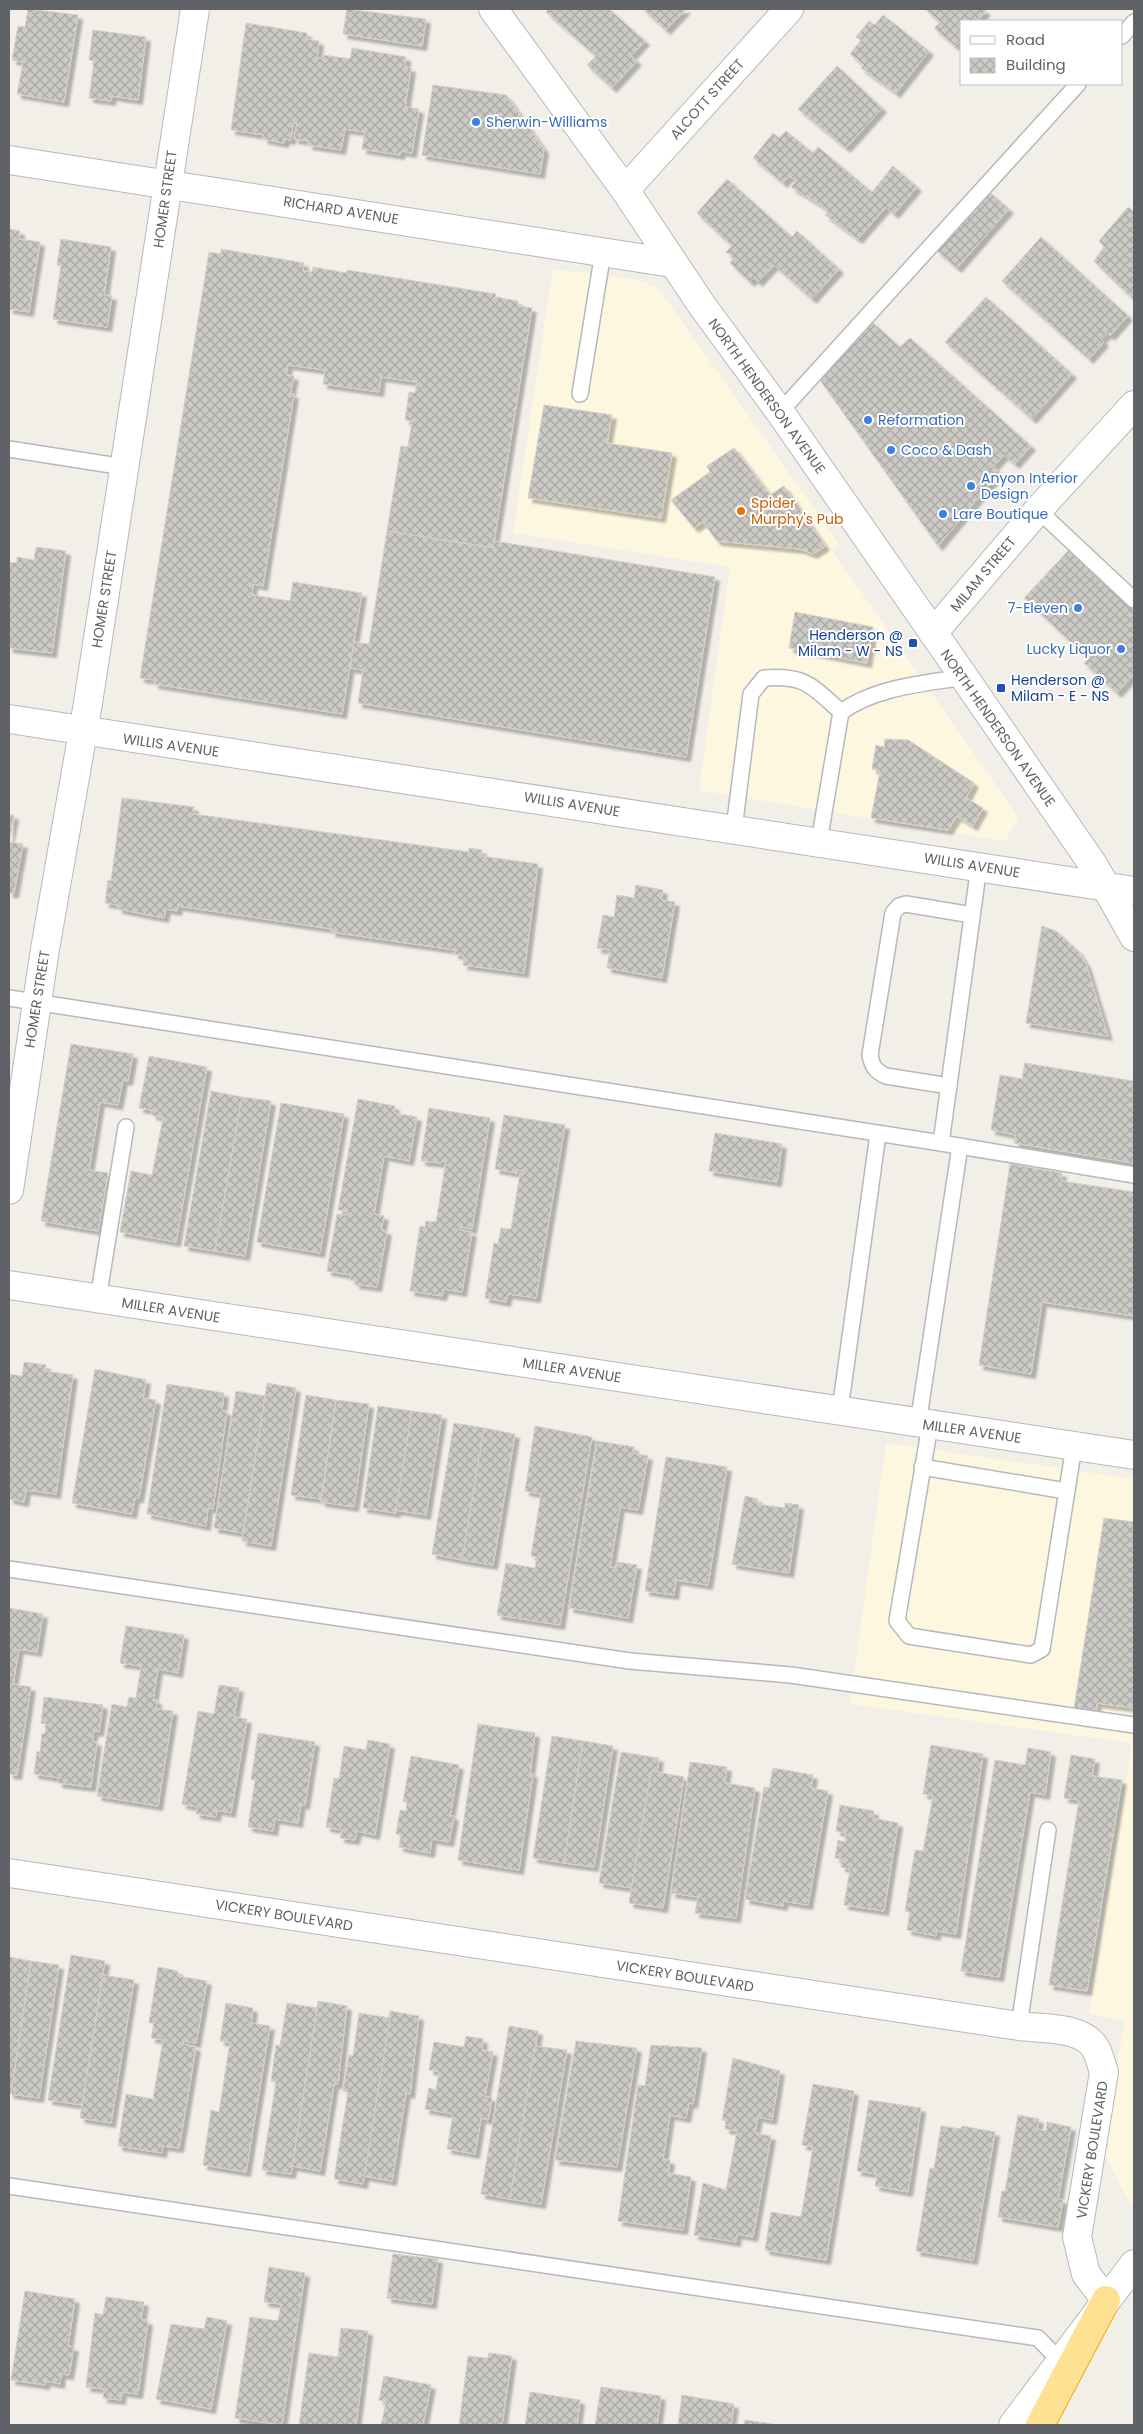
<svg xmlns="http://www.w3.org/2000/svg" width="1143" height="2434" font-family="Poppins,sans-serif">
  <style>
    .commercial { fill: #fef7e0 }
    .building { fill: url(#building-cross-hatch); stroke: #d6d1c6; filter: url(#shadow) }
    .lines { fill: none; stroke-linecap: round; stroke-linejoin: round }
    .service-casing { stroke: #b5b8bc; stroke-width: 18 }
    .minor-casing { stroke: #b5b8bc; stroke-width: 30 }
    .tertiary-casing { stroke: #b5b8bc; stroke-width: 30 }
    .secondary-casing { stroke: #b6babf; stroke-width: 30 }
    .motorway-casing { stroke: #f9ab00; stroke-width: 30 }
    .service { stroke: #fff; stroke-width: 15 }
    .minor { stroke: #fff; stroke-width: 28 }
    .tertiary { stroke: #fff; stroke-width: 28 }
    .secondary { stroke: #fff; stroke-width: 28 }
    .motorway { stroke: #fde293; stroke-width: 28 }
    .shop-dot { fill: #3f7fe0; stroke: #fff; stroke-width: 2 }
    .food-dot { fill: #e8710a; stroke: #fff; stroke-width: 2 }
    .transit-dot { fill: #1a4fb4; stroke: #fff; stroke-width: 2 }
    .labels { text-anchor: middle; stroke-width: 4; stroke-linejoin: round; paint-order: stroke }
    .street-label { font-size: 14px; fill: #5f6368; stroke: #fff }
    .shop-label { font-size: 14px; fill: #366cbe; stroke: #fff; text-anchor: start }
    .food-label { font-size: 14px; fill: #c56008; stroke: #fff; text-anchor: start }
    .transit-label { font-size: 14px; fill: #164399; stroke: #fff; text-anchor: end }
  </style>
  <defs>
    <pattern id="building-cross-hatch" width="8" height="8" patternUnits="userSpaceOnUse" patternTransform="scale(1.25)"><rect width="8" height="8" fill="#cccac5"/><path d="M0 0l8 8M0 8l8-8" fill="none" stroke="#a9a8a4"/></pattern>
    <filter id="shadow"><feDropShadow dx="4.5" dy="4.5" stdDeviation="1" flood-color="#0004"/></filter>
  </defs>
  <rect width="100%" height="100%" fill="#f1efe8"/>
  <!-- commercial -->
  <g class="commercial">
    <path d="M553 269 637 280 658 288 840 545 831 549 1019 818 1005 841 699 790 730 567 513 533Z"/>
    <path d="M886 1443 1134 1479V2200L1131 2205 1101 2149 1125 2021 1089 2014 1132 1743 850 1704Z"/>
  </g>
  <!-- building -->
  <g class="building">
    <path d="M28 9 78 15 64 102 17 94 23 62 12 60 18 26 25 27Z"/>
    <path d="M347 9 426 19 422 46 343 34Z"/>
    <path d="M549 9H609L645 41 631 56 637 61 612 88 587 65 596 56 546 12Z"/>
    <path d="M643 9H686L666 30Z"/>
    <path d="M925 9H983L986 11 977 21H962V39L955 46 934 28 940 22Z"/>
    <path d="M883 15 929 51 896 93 861 68 864 65 850 54 861 40 856 37 869 21 875 25Z"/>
    <path d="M246 23 307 33 306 39 319 41 317 58H323V55L350 59 352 48 406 57 405 67 411 68 405 107 419 109 412 153 401 151 400 155 362 149 365 132 345 129 341 150 308 145 309 141 294 139 297 123H293L291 140 285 139 284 143 263 139 264 135 231 130Z"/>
    <path d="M93 30 146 37 138 100 112 96 111 101 89 98 94 61 89 60Z"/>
    <path d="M837 66 882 108 846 148 798 109Z"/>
    <path d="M433 85 506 95 544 149 540 174 422 155Z"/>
    <path d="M786 131 813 153 818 147 872 192 893 166 917 187 894 214 886 207 858 239 825 215 828 212 819 204 791 187 796 181 789 176 783 183 753 158 773 133 779 138Z"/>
    <path d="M727 179 792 237 797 231 839 269 812 299 774 265 758 282 754 278 750 282 730 263 734 258 726 252 732 246 697 213Z"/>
    <path d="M988 191 1009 209 957 268 936 250Z"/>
    <path d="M1128 207 1134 212V300L1094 261 1104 247 1099 241Z"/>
    <path d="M9 229 20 231 19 239 40 242 29 312 9 309Z"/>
    <path d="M1041 237 1128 316 1110 336 1108 333 1101 339 1104 342 1089 359 1002 281Z"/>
    <path d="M61 239 111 247 104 295 112 296 107 327 53 319 61 266 57 265Z"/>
    <path d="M221 249 304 263 303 271 312 272 313 267 347 273V270L496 294 495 297 518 301 517 306 532 308 493 548 387 531 401 446 408 447 412 421 405 420 409 392 415 393 417 382 381 377 379 392 323 384 325 370 288 365 286 375 294 376 290 394H294L263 586 253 584 252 595 290 601 293 582 362 593 342 714 154 684 155 680 140 678 209 252 221 254Z"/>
    <path d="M986 297 1072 374 1032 419 945 342Z"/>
    <path d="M872 322 900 347 910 338 1031 446 1015 464 1004 455 993 467 1000 472 938 546 820 380Z"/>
    <path d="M544 405 612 415 607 443 672 453 661 518 528 498Z"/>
    <path d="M734 448 770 495 784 486 825 546 813 554 800 549 717 541 703 522 694 528 671 500 710 472 707 466Z"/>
    <path d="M387 531 493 548 494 541 715 577 686 757 358 703 363 670 350 668 354 642 369 644Z"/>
    <path d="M36 547 66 551 52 653 9 648V562L17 563V557L34 560Z"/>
    <path d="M1069 550 1134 610V674L1117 693 1084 663 1088 658 1024 598Z"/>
    <path d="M795 612 873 627 867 663 789 648Z"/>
    <path d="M885 739 908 740 974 783 966 798 983 808 973 826 957 816 948 830 871 818 880 771 872 769 876 745 884 747Z"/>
    <path d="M122 798 194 807 193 814 469 852V848L482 850 481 856 538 864 524 973 463 965 464 956 454 954 455 950 331 932 332 929 178 906 177 911 166 909 164 918 118 909V905L105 903 108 880 111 881Z"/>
    <path d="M9 815H14L9 842 23 844 14 893H9Z"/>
    <path d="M636 885 663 890 661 900 675 902 662 978 607 968 610 950 597 948 603 915 614 917 617 895 634 898Z"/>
    <path d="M1042 926 1056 931 1078 951 1086 964 1108 1036 1026 1023Z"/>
    <path d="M71 1044 133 1054 128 1081 123 1080 118 1105 100 1102 89 1170 108 1173 98 1231 41 1221Z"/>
    <path d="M149 1056 207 1067 176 1242 120 1232 131 1171 152 1175 163 1118 152 1115V1110L139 1108Z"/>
    <path d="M1025 1063 1133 1081 1134 1163 1014 1143 1016 1135 991 1130 1000 1075 1022 1079Z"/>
    <path d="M211 1091 242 1097 215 1251 184 1246Z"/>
    <path d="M242 1097 271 1101 245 1256 215 1251Z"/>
    <path d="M358 1099 395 1106 394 1113 417 1117 409 1161 384 1156 374 1214 384 1216 381 1230 387 1231 377 1287 355 1284 356 1281 350 1280 351 1275 327 1271 337 1214 346 1215 347 1211 338 1210Z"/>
    <path d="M281 1103 344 1114 320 1253 257 1242Z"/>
    <path d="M429 1108 490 1118 472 1229 460 1227V1230L472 1232 462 1292 444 1289 442 1296 410 1291 420 1226 425 1227 426 1221 436 1222 446 1161H442L441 1163 421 1161Z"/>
    <path d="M504 1115 565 1125 536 1298 508 1294 506 1302 485 1298 494 1243 498 1244 501 1228 511 1229 520 1173 523 1174 524 1171 517 1170V1173L495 1169Z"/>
    <path d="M715 1133 782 1144 777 1182 709 1171Z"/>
    <path d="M1010 1164 1062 1173 1061 1181 1134 1192V1316L1042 1302 1031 1374 979 1365Z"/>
    <path d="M24 1362 46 1365 45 1371 73 1375 56 1494 26 1490 24 1502 9 1499V1383L10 1374 22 1376Z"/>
    <path d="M95 1369 146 1380 143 1398 156 1400 139 1498H135L132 1514 72 1503Z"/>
    <path d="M267 1383 296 1388 271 1546 242 1541Z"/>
    <path d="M167 1384 224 1393 222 1411H227L213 1509 208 1508 206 1526 147 1514Z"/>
    <path d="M236 1391 265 1396 243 1533 214 1528Z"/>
    <path d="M306 1395 336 1400 321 1499 291 1495Z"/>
    <path d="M336 1400 369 1404 354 1507 321 1502Z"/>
    <path d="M378 1406 412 1411 396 1513 363 1508Z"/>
    <path d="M412 1411 442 1415 426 1515 396 1510Z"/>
    <path d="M454 1423 484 1428 462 1560 432 1554Z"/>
    <path d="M535 1426 592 1437 560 1625 497 1615 506 1563 535 1568 537 1557 531 1556 541 1494 525 1491Z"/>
    <path d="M484 1428 515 1434 493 1565 462 1560Z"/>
    <path d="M597 1441 634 1447 633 1453 648 1456 638 1510 620 1507 610 1567 616 1568 617 1562 637 1565 628 1618 569 1608Z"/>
    <path d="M666 1457 727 1467 708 1585 676 1580 674 1595 645 1591Z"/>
    <path d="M745 1496 758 1499 757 1504 785 1508V1503L799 1505 789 1573 732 1564Z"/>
    <path d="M1104 1518 1134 1522V1708L1097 1703 1096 1712 1074 1708Z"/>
    <path d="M9 1608 43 1614 37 1652 19 1649 13 1684 31 1687 17 1775 9 1774Z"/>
    <path d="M126 1626 184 1635 178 1673 158 1669 153 1700H157L156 1709 173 1711 158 1806 97 1796 112 1704 127 1707 129 1697 136 1698 141 1666 120 1663Z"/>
    <path d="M219 1685 239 1688 234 1717 247 1719 231 1813 217 1810 216 1817 196 1814 197 1807 182 1804 198 1711 214 1714Z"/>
    <path d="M44 1697 103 1705 99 1732 94 1731 92 1741 97 1742 91 1787 58 1783 59 1778 34 1774 37 1751 40 1752 42 1733 45 1734 46 1724 41 1723Z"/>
    <path d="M478 1724 535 1733 530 1773 533 1774 519 1870 458 1860Z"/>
    <path d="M258 1733 315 1742 305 1805 301 1804 298 1823 275 1819 273 1831 248 1827 255 1780H251Z"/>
    <path d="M552 1736 583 1741 564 1863 533 1858Z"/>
    <path d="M368 1740 390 1744 375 1835 357 1831 355 1840 340 1838 342 1830 326 1827 334 1778 339 1779 344 1746 366 1750Z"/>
    <path d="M583 1741 613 1746 594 1867 564 1863Z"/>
    <path d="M931 1745 983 1754 956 1934 936 1931V1936L907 1930 910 1912 905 1911 915 1850 923 1851 933 1796 923 1794Z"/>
    <path d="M1028 1748 1051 1752 1045 1795 1030 1792 999 1977 961 1971 995 1760 1025 1765Z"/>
    <path d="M621 1752 659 1758 657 1772 651 1771 632 1888 599 1883Z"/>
    <path d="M1071 1755 1095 1759 1092 1776 1122 1780 1087 1991 1049 1985 1079 1800 1064 1798Z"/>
    <path d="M411 1756 459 1765 450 1816H454L449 1842 432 1839 430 1853 399 1847 401 1835 396 1834 400 1810 406 1811 407 1802H403Z"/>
    <path d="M690 1762 727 1767 725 1783 755 1788 736 1918 695 1913 698 1897 671 1893Z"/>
    <path d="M773 1768 813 1775 811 1788 828 1791 808 1905 783 1901V1906L745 1899 764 1787 769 1788Z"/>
    <path d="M651 1771 684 1777 663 1908 629 1903Z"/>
    <path d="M840 1805 874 1811 873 1818 898 1823 884 1911 844 1905 850 1869 841 1867 842 1859 835 1858 838 1840 845 1842 846 1833 836 1831Z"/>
    <path d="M71 1955 105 1961 82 2105 48 2100Z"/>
    <path d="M9 1957 31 1961 11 2094 9 2093Z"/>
    <path d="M31 1961 59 1965 39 2098 11 2094Z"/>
    <path d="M158 1967 178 1971 177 1976 207 1981 196 2043 183 2041V2044L196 2047 179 2148 163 2146 162 2153 118 2146 126 2094 153 2099 163 2040 151 2038 154 2023H149Z"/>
    <path d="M103 1975 134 1980 111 2123 80 2118Z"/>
    <path d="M318 2001 347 2006 338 2084H334L320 2171 292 2166Z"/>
    <path d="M226 2003 253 2008 251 2023 270 2026 246 2172 203 2165 211 2110 219 2112 230 2042 220 2041Z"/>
    <path d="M287 2003 317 2008 291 2174 262 2170 276 2082 271 2081 276 2045 280 2046Z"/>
    <path d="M390 2011 419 2016 410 2094 406 2093 392 2181 364 2176Z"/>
    <path d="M359 2013 390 2018 363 2184 334 2179 348 2092 343 2091 349 2055 353 2056Z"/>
    <path d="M509 2026 538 2031 510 2199 481 2194Z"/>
    <path d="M466 2036 483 2039 482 2050 493 2052 485 2096 492 2098 488 2120 481 2118 475 2154 447 2149 453 2114 425 2109 429 2088 436 2090 439 2072 429 2070 434 2042 464 2047Z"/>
    <path d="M576 2041 637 2048 617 2167 555 2160Z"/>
    <path d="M651 2045 702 2048 693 2104 689 2103 686 2118 670 2115 663 2159 670 2160 668 2173 691 2177 683 2230 618 2221 638 2085 645 2086Z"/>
    <path d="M535 2046 567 2050 541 2204 510 2199Z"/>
    <path d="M733 2058 780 2071 772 2120 758 2117 755 2133 771 2136 753 2237 737 2234 736 2242 694 2235 703 2183 726 2190 737 2131 725 2129 726 2121 722 2120Z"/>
    <path d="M813 2084 854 2091 826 2260 765 2250 771 2212 801 2217 813 2147 802 2145Z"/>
    <path d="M869 2100 921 2108 908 2192 875 2186 877 2174 857 2171Z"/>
    <path d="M1018 2115 1039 2119 1037 2129 1046 2131 1047 2122 1071 2127 1058 2199 1063 2200 1058 2227 998 2217 1002 2191H1005Z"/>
    <path d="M941 2126 961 2129 962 2126 995 2132 973 2260 916 2251 930 2168 934 2169Z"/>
    <path d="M393 2254 438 2259 432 2304 387 2298Z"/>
    <path d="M269 2267 305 2273 282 2425 235 2418 250 2317 278 2321 281 2304 264 2302Z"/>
    <path d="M25 2291 75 2299 68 2346 74 2347 69 2375 61 2374 60 2384 46 2381 45 2385 11 2380Z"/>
    <path d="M106 2297 144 2302 141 2319 148 2321 138 2394 122 2392 121 2400 103 2398 104 2389 86 2387 95 2313 103 2315Z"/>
    <path d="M207 2317 227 2321 211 2409 156 2399 171 2324 204 2329Z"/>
    <path d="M341 2328 368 2331 356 2425H299L309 2353 338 2357Z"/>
    <path d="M489 2353 512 2356 502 2425H459L468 2356 488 2358Z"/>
    <path d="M384 2376 431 2385 423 2425H381L386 2402 379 2400Z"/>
    <path d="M601 2387 661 2396 657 2425H595Z"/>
    <path d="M530 2392 580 2400 577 2425H525Z"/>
    <path d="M682 2395 734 2404 731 2425H678Z"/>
    <path d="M745 2420 779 2425H744Z"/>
  </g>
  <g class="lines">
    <!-- service casing -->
    <g class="service-casing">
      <g id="service">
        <path d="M1122 36 1134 22"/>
        <path d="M580 394 603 252"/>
        <path d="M780 412 1078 84"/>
        <path d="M9 449 124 467"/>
        <path d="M1038 510 1134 600"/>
        <path d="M734 829 751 694 764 678C806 675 812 686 841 712"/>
        <path d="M819 842 841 712C876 687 922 684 964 677"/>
        <path d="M9 998 941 1143 1134 1175"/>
        <path d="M949 1086 886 1076C875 1071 872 1066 870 1055L893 913 899 906 906 904 972 915"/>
        <path d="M941 1143 979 866"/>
        <path d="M98 1299 126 1127"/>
        <path d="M840 1410 878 1134"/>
        <path d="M918 1424 960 1146"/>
        <path d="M930 1425 897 1621 909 1636 1031 1655 1042 1649 1074 1446"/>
        <path d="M922 1467 1066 1491"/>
        <path d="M9 1569 630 1661 791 1675 1134 1725"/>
        <path d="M1019 2026 1048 1830"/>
        <path d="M9 2186 1038 2338 1060 2361"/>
      </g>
    </g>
    <!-- minor casing -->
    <g class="minor-casing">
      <g id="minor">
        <path d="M9 160 672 263"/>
        <path d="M625 190 789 9"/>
        <path d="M933 633 1038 510 1134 405"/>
        <path d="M9 719 1134 891"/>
        <path d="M9 1190 45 949 88 703 195 9"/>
        <path d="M9 1285 1134 1455"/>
        <path d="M9 1873 1019 2026C1042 2029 1079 2026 1094 2046 1099 2053 1101 2064 1104 2072L1077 2237 1086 2274 1106 2300"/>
      </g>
    </g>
    <!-- tertiary casing -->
    <g class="tertiary-casing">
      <path id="tertiary" d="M493 9 625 190 701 304 780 412 964 677 1094 866 1134 937"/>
    </g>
    <!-- secondary casing -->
    <g class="secondary-casing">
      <path id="secondary" d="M1013 2425 1134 2264"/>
    </g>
    <!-- motorway casing -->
    <g class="motorway-casing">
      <path id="motorway" d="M1040 2425 1106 2300"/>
    </g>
    <!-- service -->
    <use href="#service" class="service"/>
    <!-- minor -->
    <use href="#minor" class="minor"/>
    <!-- tertiary -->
    <use href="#tertiary" class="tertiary"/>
    <!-- secondary -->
    <use href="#secondary" class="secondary"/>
    <!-- motorway -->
    <use href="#motorway" class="motorway"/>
  </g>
  <!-- markers -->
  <g class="shop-dot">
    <circle cx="476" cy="122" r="5"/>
    <circle cx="868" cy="420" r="5"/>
    <circle cx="891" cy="450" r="5"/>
    <circle cx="971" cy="486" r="5"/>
    <circle cx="943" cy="514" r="5"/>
    <circle cx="1078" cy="608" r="5"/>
    <circle cx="1121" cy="649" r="5"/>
  </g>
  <circle class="food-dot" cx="741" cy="511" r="5"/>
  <g class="transit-dot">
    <rect x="908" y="638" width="10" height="10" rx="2.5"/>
    <rect x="996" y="683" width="10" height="10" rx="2.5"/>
  </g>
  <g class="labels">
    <!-- street labels -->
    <g class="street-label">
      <text transform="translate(707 99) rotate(-48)" y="5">ALCOTT STREET</text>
      <text transform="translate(165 199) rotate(-82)" y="5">HOMER STREET</text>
      <text transform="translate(341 210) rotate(9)" y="5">RICHARD AVENUE</text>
      <text transform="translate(767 396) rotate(54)" y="5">NORTH HENDERSON AVENUE</text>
      <text transform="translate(983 574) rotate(-50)" y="5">MILAM STREET</text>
      <text transform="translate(104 599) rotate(-81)" y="5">HOMER STREET</text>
      <text transform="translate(998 728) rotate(55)" y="5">NORTH HENDERSON AVENUE</text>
      <text transform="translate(171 745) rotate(8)" y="5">WILLIS AVENUE</text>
      <text transform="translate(572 804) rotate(9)" y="5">WILLIS AVENUE</text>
      <text transform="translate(972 865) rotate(9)" y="5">WILLIS AVENUE</text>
      <text transform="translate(37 999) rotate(-81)" y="5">HOMER STREET</text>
      <text transform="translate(171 1310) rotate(9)" y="5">MILLER AVENUE</text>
      <text transform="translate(572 1370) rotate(9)" y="5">MILLER AVENUE</text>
      <text transform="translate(972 1431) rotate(8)" y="5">MILLER AVENUE</text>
      <text transform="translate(284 1915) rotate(9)" y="5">VICKERY BOULEVARD</text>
      <text transform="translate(685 1976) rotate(9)" y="5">VICKERY BOULEVARD</text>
      <text transform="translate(1092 2150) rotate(-81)" y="5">VICKERY BOULEVARD</text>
    </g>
    <!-- shop labels -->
    <g class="shop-label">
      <text x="486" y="127">Sherwin-Williams</text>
      <text x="878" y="425">Reformation</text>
      <text x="901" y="455">Coco &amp; Dash</text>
      <text x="981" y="483">Anyon Interior<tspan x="981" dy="16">Design</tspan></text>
      <text x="953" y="519">Lare Boutique</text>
      <text x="1068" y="613" text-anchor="end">7-Eleven</text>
      <text x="1111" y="654" text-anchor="end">Lucky Liquor</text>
    </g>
    <!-- food labels -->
    <g class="food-label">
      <text x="751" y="508">Spider<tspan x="751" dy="16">Murphy's Pub</tspan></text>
    </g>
    <!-- transit labels -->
    <g class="transit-label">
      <text x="903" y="640">Henderson @<tspan x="903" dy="16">Milam - W - NS</tspan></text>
      <text x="1011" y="685" text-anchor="start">Henderson @<tspan x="1011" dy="16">Milam - E - NS</tspan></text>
    </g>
  </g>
  <!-- border -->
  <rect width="1143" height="2434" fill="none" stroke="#5f6368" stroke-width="20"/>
  <!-- legend -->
  <rect x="960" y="20" width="162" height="65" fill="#ffffff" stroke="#bfc1c3"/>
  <rect x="970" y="36" width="25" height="8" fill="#ffffff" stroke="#bfc1c3"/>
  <text x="1006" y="45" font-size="15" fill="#5f6368">Road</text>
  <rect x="970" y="58" width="25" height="15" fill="url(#building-cross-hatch)" stroke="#bfc1c3"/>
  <text x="1006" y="70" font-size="15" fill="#5f6368">Building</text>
</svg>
